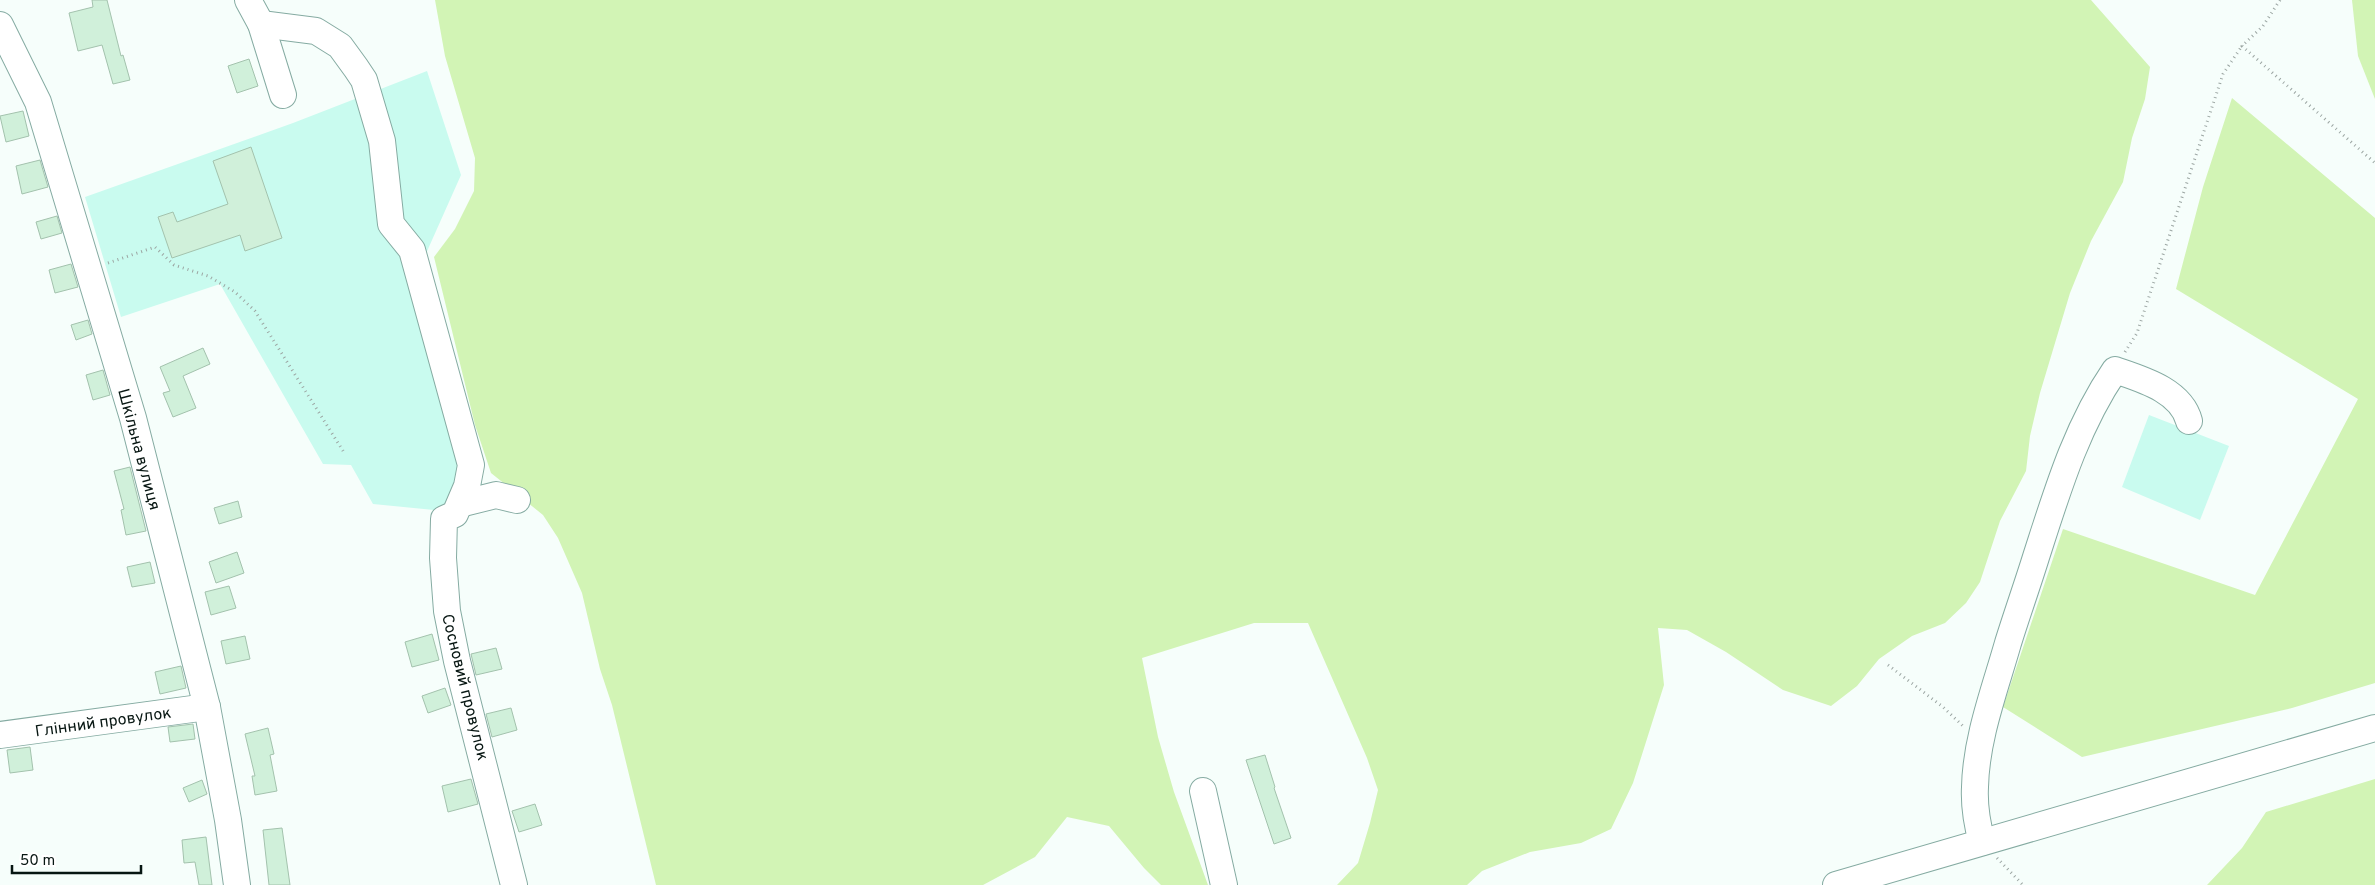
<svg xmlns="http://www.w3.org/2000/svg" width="2375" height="885" font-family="Overpass,sans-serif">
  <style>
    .built { fill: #c9fbef }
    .green { fill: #d2f4b5 }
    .building { fill: #d0f0da; stroke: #a3c2ad }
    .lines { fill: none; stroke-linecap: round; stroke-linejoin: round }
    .minor-casing { stroke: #85aba2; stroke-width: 28 }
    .path { stroke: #9ca6a3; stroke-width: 3; stroke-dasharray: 1 4; stroke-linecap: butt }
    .minor { stroke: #fff; stroke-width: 26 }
    .labels { text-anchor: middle; stroke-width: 5; stroke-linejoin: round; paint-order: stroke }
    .street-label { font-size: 16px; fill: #071612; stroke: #fff }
  </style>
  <rect width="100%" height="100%" fill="#f6fefb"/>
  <!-- built -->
  <g class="built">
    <path d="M427 71 461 175 424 258 483 488 434 510 373 504 351 465 323 464 220 284 121 317 85 197 293 123Z"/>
    <path d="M2149 415 2229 446 2200 520 2122 487Z"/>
  </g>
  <!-- green -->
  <g class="green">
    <path d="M435 0H2091L2150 67 2145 99 2132 138 2123 182 2091 241 2070 293 2040 393 2030 436 2026 471 2000 521 1980 582 1966 603 1945 623 1912 636 1879 659 1857 686 1831 706 1783 690 1726 652 1687 630 1658 628 1664 685 1633 783 1611 829 1581 843 1530 852 1482 871 1467 885H1337L1358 863 1370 823 1378 790 1367 758 1308 623H1254L1142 658 1158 737 1174 792 1208 885H1161L1144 868 1109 826 1067 817 1035 857 983 885H656L612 705 600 669 582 593 558 538 543 515 491 473 475 425 434 257 455 229 474 191 475 158 445 56Z"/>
    <path d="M2352 0H2375V99L2358 56Z"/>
    <path d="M2232 98 2375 218V683L2292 708 2082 757 2003 707 2063 529 2255 595 2358 399 2176 289 2203 187Z"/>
    <path d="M2375 779V885H2207L2242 848 2266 812Z"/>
  </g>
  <!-- building -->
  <g class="building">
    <path d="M92 0H107L121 56 123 55 130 80 113 84 102 45 78 51 69 13 93 7Z"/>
    <path d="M249 59 258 86 237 93 228 66Z"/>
    <path d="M23 111 29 136 6 142 0 116Z"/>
    <path d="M251 147 282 238 245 251 240 235 172 258 158 217 173 212 177 222 228 204 213 161Z"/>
    <path d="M40 160 48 187 22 194 16 166Z"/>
    <path d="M57 216 62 233 41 239 36 222Z"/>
    <path d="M71 264 78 287 55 293 49 270Z"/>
    <path d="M88 320 92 334 76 340 71 325Z"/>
    <path d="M203 348 210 364 183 376 196 408 173 417 163 393 170 391 160 367Z"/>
    <path d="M103 370 110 395 93 400 86 375Z"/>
    <path d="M130 467 146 531 126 535 121 510 124 509 114 471Z"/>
    <path d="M238 501 242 517 219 524 214 508Z"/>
    <path d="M237 552 244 573 216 583 209 562Z"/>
    <path d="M150 562 155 583 132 587 127 567Z"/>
    <path d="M229 586 236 608 211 615 205 592Z"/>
    <path d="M432 634 439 660 412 667 405 642Z"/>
    <path d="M245 636 250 659 226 664 221 641Z"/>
    <path d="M496 648 502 669 476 675 471 654Z"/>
    <path d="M181 666 186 688 160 694 155 672Z"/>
    <path d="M445 688 451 705 428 713 422 696Z"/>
    <path d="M511 708 517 730 492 737 486 714Z"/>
    <path d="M193 724 195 739 170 742 168 727Z"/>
    <path d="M268 728 274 754 270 755 277 791 255 795 252 776H255L245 734Z"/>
    <path d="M30 747 33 770 10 773 7 750Z"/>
    <path d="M1265 755 1275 787 1274 788 1291 838 1274 844 1246 760Z"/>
    <path d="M471 779 478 804 448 812 442 786Z"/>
    <path d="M202 780 207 794 189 802 183 788Z"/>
    <path d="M535 804 542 825 519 832 512 811Z"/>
    <path d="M282 828 290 885H269L263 830Z"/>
    <path d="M206 837 212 885H199L195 862 184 863 182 840Z"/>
  </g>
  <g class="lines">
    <!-- minor casing -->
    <g class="minor-casing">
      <g id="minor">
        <path d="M248 0 261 24 283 95"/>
        <path d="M261 24 316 31 340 46 356 68 364 80 382 141 391 224 412 250 471 465 467 486 455 514 444 519 443 558 447 611 457 661 514 885"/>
        <path d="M0 25 38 102 133 418 207 707 228 820 237 885"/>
        <path d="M460 504 496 495 517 500"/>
        <path d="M0 735 207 707"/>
        <path d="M1203 791 1224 885"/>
        <path d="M1982 842C1977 824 1974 806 1975 787 1976 738 1995 689 2008 643 2017 614 2027 586 2036 557 2057 492 2076 427 2115 370 2141 379 2181 390 2189 421"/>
        <path d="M1836 885 2375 728"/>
      </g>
    </g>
    <!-- path -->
    <g class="path">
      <path d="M2280 0 2263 26 2242 46 2375 163"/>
      <path d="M108 263 155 247 174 265 208 276 235 292 255 311 345 454"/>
      <path d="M2125 352 2137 333 2223 74 2242 46"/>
      <path d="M1888 665 1943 707 1963 726"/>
      <path d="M1997 858 2023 885"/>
    </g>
    <!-- minor -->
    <use href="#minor" class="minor"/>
  </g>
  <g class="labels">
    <!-- street labels -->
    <g class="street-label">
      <text transform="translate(140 449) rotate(75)" y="6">Шкільна вулиця</text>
      <text transform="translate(466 687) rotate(76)" y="6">Сосновий провулок</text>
      <text transform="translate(103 721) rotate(-8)" y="6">Глінний провулок</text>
    </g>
  </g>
  <!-- scale -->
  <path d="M12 865v8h129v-8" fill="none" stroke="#071612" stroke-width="2.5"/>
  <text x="20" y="865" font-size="15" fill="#071612" stroke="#ffffff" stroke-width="4" paint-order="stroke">50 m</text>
</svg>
